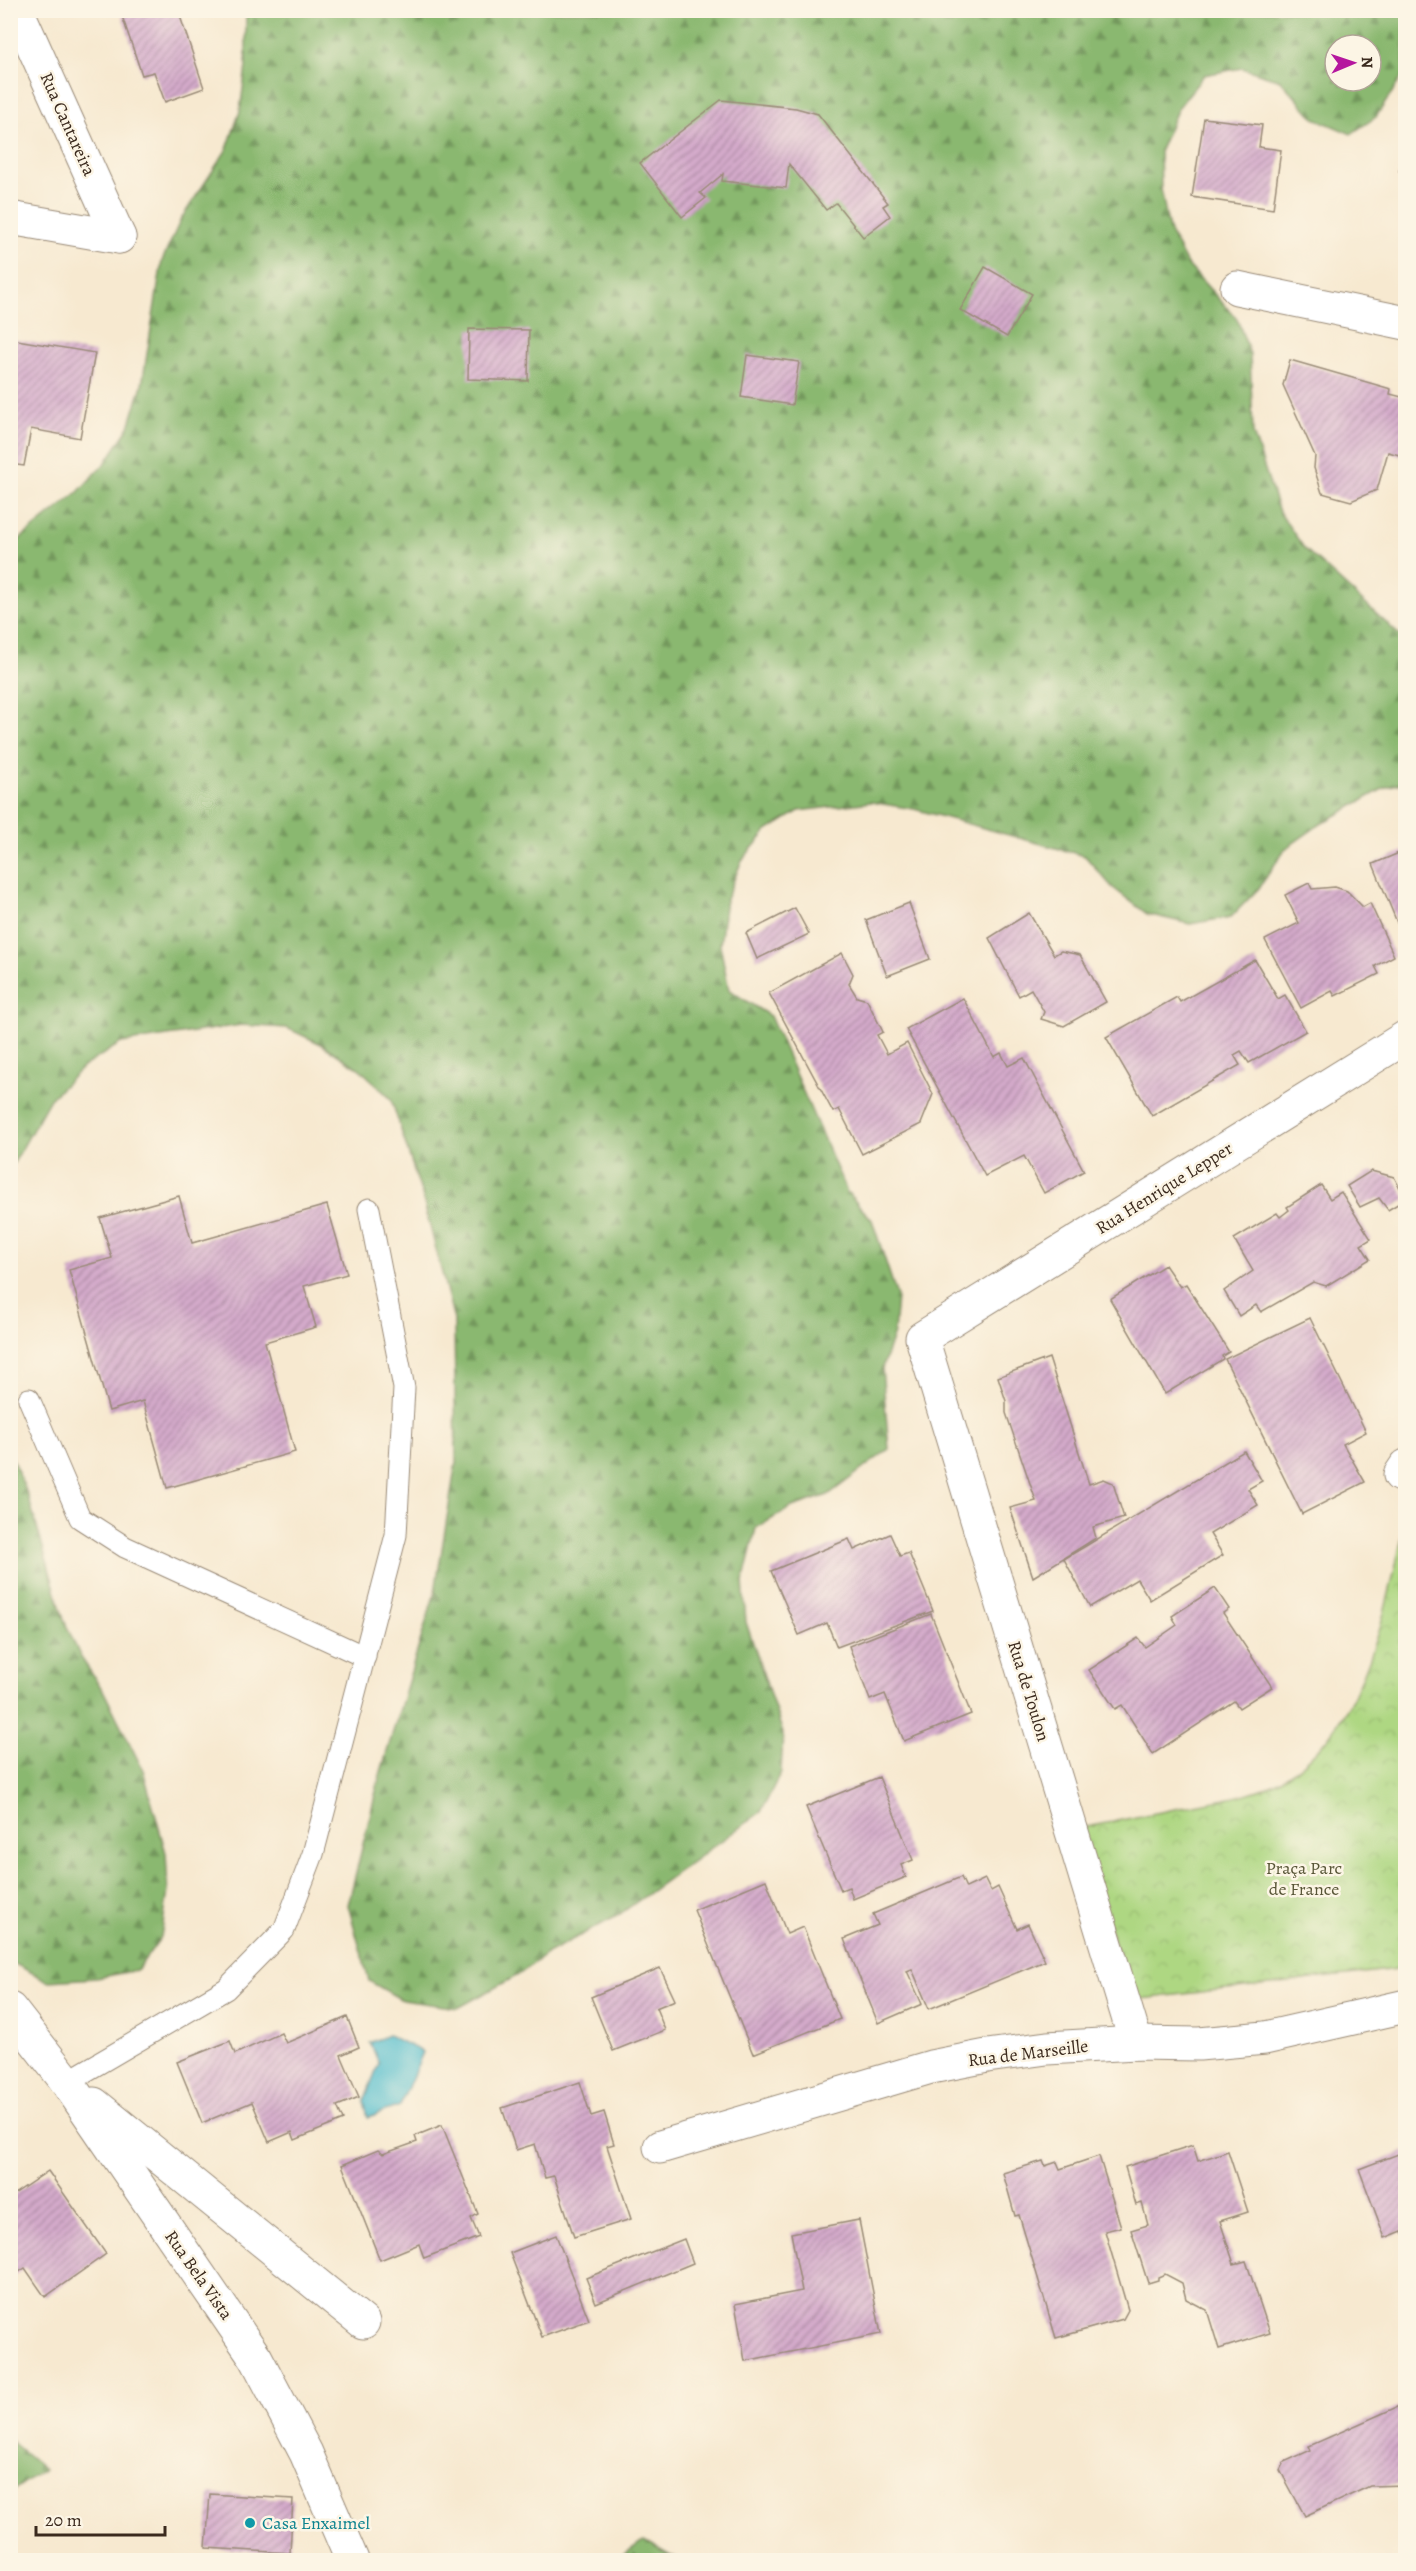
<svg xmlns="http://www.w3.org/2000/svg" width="1416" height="2571" font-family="Alegreya,serif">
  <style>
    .forest { fill: url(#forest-firs); stroke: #627147; stroke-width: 1.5; fill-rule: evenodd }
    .park { fill: url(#park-crowns); stroke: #748050; stroke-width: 1.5 }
    .water { fill: #53bece; stroke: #477476; stroke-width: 1.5 }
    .building { fill: url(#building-hatch) }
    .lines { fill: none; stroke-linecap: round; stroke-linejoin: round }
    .lane-casing { stroke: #998a77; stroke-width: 23 }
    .street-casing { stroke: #998a77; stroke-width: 35 }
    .lane { stroke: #fff; stroke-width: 21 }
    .street { stroke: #fff; stroke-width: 33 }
    .culture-dot { fill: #0f9aa8; stroke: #fcf5e5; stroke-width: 2 }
    .labels { text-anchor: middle; stroke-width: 5; stroke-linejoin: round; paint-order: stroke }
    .street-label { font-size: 18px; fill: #3b2a1e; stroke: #fcf5e5 }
    .park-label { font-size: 18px; fill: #585537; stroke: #fcf5e5 }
    .culture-label { font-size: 18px; fill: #0d838f; stroke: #fcf5e5; text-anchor: start }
  </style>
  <defs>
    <pattern id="forest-firs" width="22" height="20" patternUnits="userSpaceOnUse" patternTransform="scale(1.5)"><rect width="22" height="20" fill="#8ab870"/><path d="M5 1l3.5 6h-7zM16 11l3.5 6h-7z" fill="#72965b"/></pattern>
    <pattern id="park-crowns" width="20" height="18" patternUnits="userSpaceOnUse" patternTransform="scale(1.5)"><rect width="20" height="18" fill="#aed782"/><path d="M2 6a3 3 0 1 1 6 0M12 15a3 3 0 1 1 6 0" fill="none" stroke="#97b970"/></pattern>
    <pattern id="building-hatch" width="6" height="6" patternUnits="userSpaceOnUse" patternTransform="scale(1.5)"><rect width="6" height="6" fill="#d4aacb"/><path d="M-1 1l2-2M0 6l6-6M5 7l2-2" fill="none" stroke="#ad8ba4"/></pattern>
  </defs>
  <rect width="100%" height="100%" fill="#fcf5e5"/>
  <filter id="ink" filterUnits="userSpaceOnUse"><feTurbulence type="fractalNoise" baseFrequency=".0167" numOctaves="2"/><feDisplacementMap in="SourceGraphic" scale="12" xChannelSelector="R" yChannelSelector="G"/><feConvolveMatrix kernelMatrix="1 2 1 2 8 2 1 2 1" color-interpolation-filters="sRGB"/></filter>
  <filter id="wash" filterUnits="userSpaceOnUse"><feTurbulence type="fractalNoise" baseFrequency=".008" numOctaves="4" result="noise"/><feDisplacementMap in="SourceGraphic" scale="24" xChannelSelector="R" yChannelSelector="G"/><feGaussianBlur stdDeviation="1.35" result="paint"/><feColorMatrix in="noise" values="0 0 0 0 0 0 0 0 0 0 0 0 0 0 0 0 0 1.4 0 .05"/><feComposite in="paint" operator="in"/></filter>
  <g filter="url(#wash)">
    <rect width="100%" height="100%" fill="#f7e9d0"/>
    <!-- forest -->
    <g class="forest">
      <path d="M246 11H1405L1404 74 1376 117 1351 134 1314 118 1280 80 1242 68 1204 75 1178 108 1160 150 1161 189 1169 230 1187 264 1237 319 1250 354 1253 433 1279 512 1304 548 1405 640V782L1386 787 1319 825 1285 849 1259 888 1231 917 1190 924 1147 914 1112 887 1085 856 914 809 871 802 799 811 767 831 742 860 726 899 720 945 729 990 770 1016 847 1192 872 1220 897 1296 894 1333 882 1368 889 1449 828 1495 792 1507 756 1528 743 1582 746 1622 783 1733 781 1772 761 1812 617 1916 549 1952 518 1975 458 2008 402 2000 369 1981 348 1905 380 1775 435 1592 456 1462 454 1320 422 1195 391 1099 360 1069 321 1044 287 1028 241 1025 121 1043 84 1066 50 1099 11 1168V546L77 493 106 462 129 427 142 385 162 261 181 219 227 149 240 111 246 66ZM1335 45H1371V81H1335Z"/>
      <path d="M11 1455 28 1496 64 1620 80 1656 104 1692 143 1770 166 1853 168 1891 161 1937 137 1970 97 1978 48 1981 11 1962Z"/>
      <path d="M11 2441 44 2469 11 2492H10Z"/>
      <path d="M644 2541 678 2560H617Z"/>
    </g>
    <!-- park -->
    <path class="park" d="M1405 1524V1968L1133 2000 1078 1829C1115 1821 1152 1814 1190 1806 1219 1800 1255 1795 1281 1780 1365 1729 1385 1612 1405 1524Z"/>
    <!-- water -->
    <path class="water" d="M388 2035 423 2052 400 2106 368 2117 364 2101 379 2063 370 2043Z"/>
    <g id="blocks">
      <!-- building -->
      <g class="building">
        <path d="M120 10H178L204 88 165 102 154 72 142 75Z"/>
        <path d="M721 100 796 108 818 114 888 203 883 206 890 216 863 237 836 203 826 210 789 164 786 188 722 181 723 174 700 193 706 198 682 217 640 163Z"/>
        <path d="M1204 118 1262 125 1259 147 1281 150 1273 209 1192 197Z"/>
        <path d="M1404 145H1406V172L1399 171Z"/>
        <path d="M985 267 1032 294 1007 337 960 310Z"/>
        <path d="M469 329 529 330 528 381 468 379Z"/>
        <path d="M11 339 95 353 80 438 31 429 24 466 10 464Z"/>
        <path d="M747 355 799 362 792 405 741 397Z"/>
        <path d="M1290 360 1391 389 1390 394 1406 398 1403 456 1388 452 1377 490 1351 501 1322 493 1314 468 1315 456 1283 385Z"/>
        <path d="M1406 850V942H1405L1373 864Z"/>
        <path d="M1309 883 1312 889 1335 887 1347 891 1363 907 1370 903 1394 956 1375 966 1379 974 1335 996 1332 991 1301 1008 1265 940 1299 923 1285 895Z"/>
        <path d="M909 903 930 959 887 976 866 920Z"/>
        <path d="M795 908 809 934 757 959 746 933Z"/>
        <path d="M1029 913 1054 955 1061 951 1080 955 1106 1002 1064 1026 1041 1019 1044 1012 1031 989 1019 996 989 938Z"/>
        <path d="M842 953 853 974 849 984 857 997 867 1000 883 1032 877 1035 887 1054 907 1043 933 1094 921 1124 862 1154 839 1109 833 1112 769 993Z"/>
        <path d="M1255 960 1278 999 1285 995 1306 1031 1249 1063 1241 1051 1234 1055 1240 1065 1152 1116 1106 1037 1177 997 1180 1002Z"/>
        <path d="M963 998 994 1057 1001 1053 1008 1066 1024 1058 1084 1171 1044 1193 1024 1156 985 1176 906 1029Z"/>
        <path d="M1371 1171 1394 1177 1406 1199 1388 1210 1379 1198 1360 1207 1347 1186Z"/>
        <path d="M1321 1185 1330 1199 1341 1192 1371 1239 1361 1245 1370 1259 1326 1286 1313 1282 1261 1312 1256 1305 1239 1316 1224 1291 1253 1271 1234 1239 1277 1213 1280 1217 1289 1210 1287 1207Z"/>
        <path d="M179 1196 192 1243 327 1205 347 1274 304 1286 316 1327 265 1342 295 1452 167 1488 143 1401 109 1411 69 1270 112 1258 100 1218Z"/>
        <path d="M1165 1265 1180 1287 1186 1284 1229 1352 1222 1356 1223 1359 1165 1394 1110 1299Z"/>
        <path d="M1310 1318 1366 1432 1343 1444 1365 1482 1302 1514 1225 1359Z"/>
        <path d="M1049 1358 1089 1484 1104 1479 1113 1483 1124 1518 1093 1527 1096 1538 1033 1577 1010 1508 1036 1501 1006 1413V1401L998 1377Z"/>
        <path d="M1244 1451 1262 1481 1248 1489 1258 1505 1210 1534 1223 1555 1150 1600 1137 1579 1090 1607 1064 1559Z"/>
        <path d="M890 1534 900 1556 909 1553 933 1611 837 1647 827 1623 799 1635 771 1571 849 1539 854 1550Z"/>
        <path d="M1215 1588 1229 1609 1223 1613 1272 1687 1239 1708 1234 1701 1153 1754 1122 1705 1115 1709 1089 1670 1138 1638 1145 1647 1177 1625 1172 1616Z"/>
        <path d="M931 1614 971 1714 904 1741 885 1694 870 1700 849 1646Z"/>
        <path d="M879 1777 913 1860 901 1865 906 1877 853 1899 849 1887 841 1890 806 1807Z"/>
        <path d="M961 1877 966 1888 985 1879 991 1891 998 1887 1017 1929 1028 1924 1045 1961 929 2009 912 1969 907 1971 922 2004 878 2023 844 1939 878 1925 873 1914Z"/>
        <path d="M766 1880 787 1934 803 1927 840 2019 753 2054 694 1910Z"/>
        <path d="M660 1968 675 2000 656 2008 665 2030 613 2051 591 1997Z"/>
        <path d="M347 2017 359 2047 341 2055 359 2097 337 2106 343 2120 295 2140 292 2132 269 2142 252 2102 202 2123 177 2062 230 2041 235 2054 281 2033 286 2043Z"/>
        <path d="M580 2082 591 2116 604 2112 614 2144 607 2146 631 2219 574 2237 554 2176 545 2178 535 2144 516 2150 502 2108Z"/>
        <path d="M442 2125 478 2214 471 2218 479 2237 424 2258 419 2244 380 2260 342 2165 378 2150 383 2154 417 2142 415 2136Z"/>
        <path d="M1193 2145 1198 2161 1228 2151 1248 2212 1220 2221 1234 2264 1246 2261 1270 2333 1219 2349 1207 2310 1186 2299 1182 2283 1165 2274 1158 2277V2280L1148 2283 1131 2230 1148 2225 1142 2203 1136 2205 1125 2167Z"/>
        <path d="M1406 2151V2240L1402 2231 1385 2238 1359 2169Z"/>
        <path d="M1099 2156 1121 2227 1105 2231 1128 2310 1123 2319 1056 2338 1019 2215 1015 2216 1003 2173 1043 2161 1045 2166 1057 2162 1060 2169Z"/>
        <path d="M48 2171 106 2254 45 2297 25 2268 10 2278V2197Z"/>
        <path d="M859 2220 881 2334 745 2361 735 2304 802 2291 791 2233Z"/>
        <path d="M556 2235 589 2320 542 2337 510 2253Z"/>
        <path d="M684 2239 693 2263 596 2303 586 2278Z"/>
        <path d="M1406 2403V2485L1370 2486 1305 2516 1280 2470 1284 2462 1311 2450 1309 2446Z"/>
        <path d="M210 2494 293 2499 290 2553 206 2548Z"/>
      </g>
    </g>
  </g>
  <g filter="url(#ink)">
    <use href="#blocks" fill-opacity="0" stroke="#998a77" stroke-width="1.5"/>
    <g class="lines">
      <!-- lane casing -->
      <g class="lane-casing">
        <g id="lane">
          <path d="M29 1399 80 1518 125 1547 365 1657"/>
          <path d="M67 2082 226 1989 284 1930 313 1854 396 1535 404 1388 369 1209"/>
        </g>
      </g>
      <!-- street casing -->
      <g class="street-casing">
        <g id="street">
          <path d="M17 10 119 237"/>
          <path d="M10 218 119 237"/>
          <path d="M1237 288 1406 323"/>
          <path d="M1400 1475 1406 1466"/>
          <path d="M10 2009 67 2082 256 2358 306 2453 352 2560"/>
          <path d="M1136 2043 922 1338 1406 1037"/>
          <path d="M94 2104 363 2322"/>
          <path d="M660 2147 931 2067 987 2056 1047 2048 1136 2043 1199 2044 1265 2038 1406 2006"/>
        </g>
      </g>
      <!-- lane -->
      <use href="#lane" class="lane"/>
      <!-- street -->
      <use href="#street" class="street"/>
    </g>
  </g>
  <!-- markers -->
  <circle class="culture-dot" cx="250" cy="2523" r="6"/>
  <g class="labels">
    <!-- street labels -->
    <g class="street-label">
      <text transform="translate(68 124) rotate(66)" y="6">Rua Cantareira</text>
      <text transform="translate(1164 1188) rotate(-32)" y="6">Rua Henrique Lepper</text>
      <text transform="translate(1029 1691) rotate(73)" y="6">Rua de Toulon</text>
      <text transform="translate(1028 2053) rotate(-7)" y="6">Rua de Marseille</text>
      <text transform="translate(199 2275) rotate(55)" y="6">Rua Bela Vista</text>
    </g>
    <!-- park labels -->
    <g class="park-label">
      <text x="1304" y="1874">Praça Parc<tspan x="1304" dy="21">de France</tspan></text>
    </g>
    <!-- culture labels -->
    <g class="culture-label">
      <text x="262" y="2529">Casa Enxaimel</text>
    </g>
  </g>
  <!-- margin -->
  <rect width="1416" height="2571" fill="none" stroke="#fcf5e5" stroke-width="36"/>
  <!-- north arrow -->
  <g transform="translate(1353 63) rotate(88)"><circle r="28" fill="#fcf5e5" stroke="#afa495" stroke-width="1.5"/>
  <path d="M0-4.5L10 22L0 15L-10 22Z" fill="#b5179e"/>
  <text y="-9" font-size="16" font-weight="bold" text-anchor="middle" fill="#3b2a1e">N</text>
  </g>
  <!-- scale -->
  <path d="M36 2526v9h129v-9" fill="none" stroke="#3b2a1e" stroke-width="3"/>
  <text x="45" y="2526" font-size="18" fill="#3b2a1e" stroke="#fcf5e5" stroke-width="4.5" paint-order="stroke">20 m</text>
</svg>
